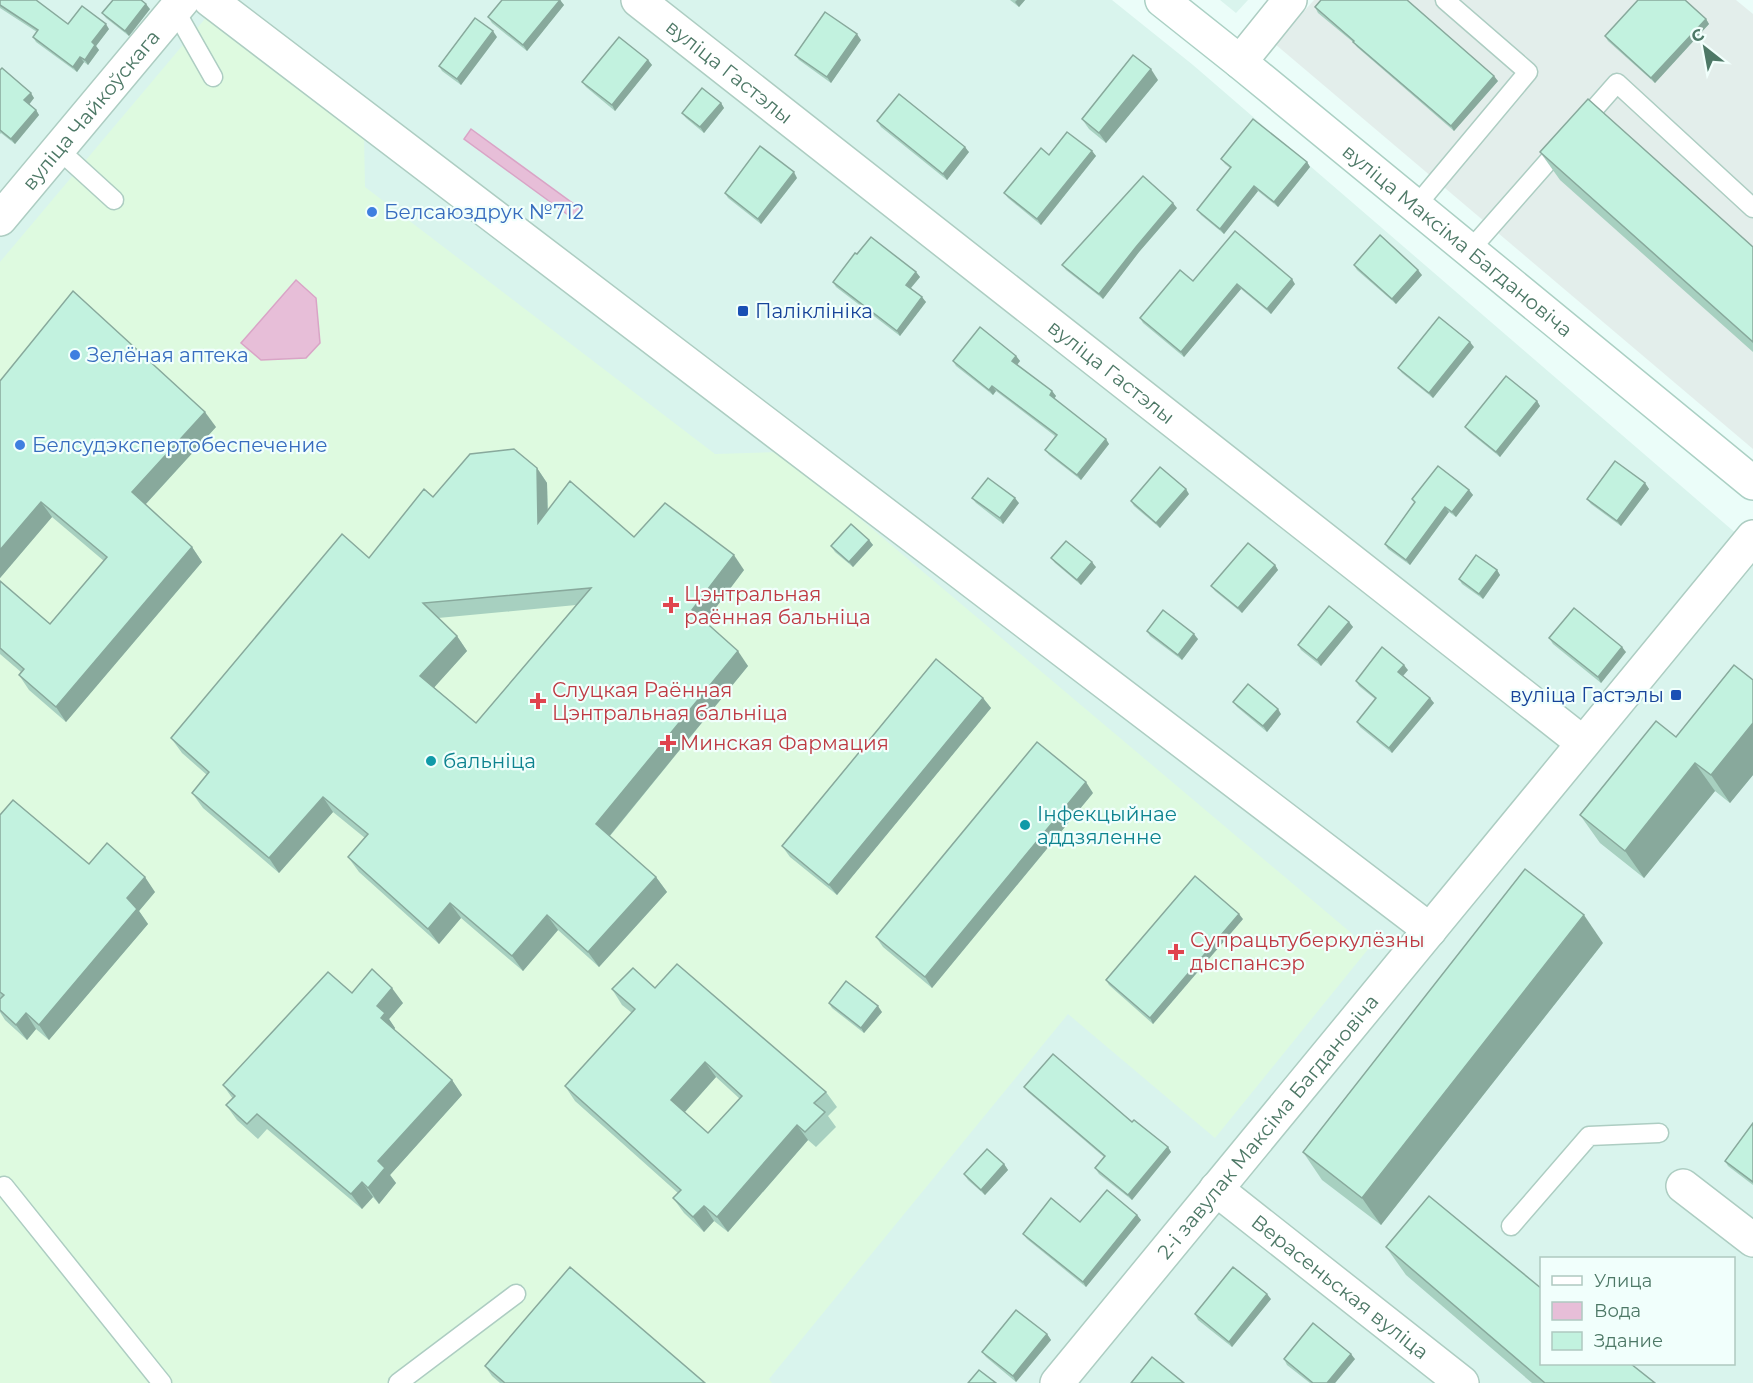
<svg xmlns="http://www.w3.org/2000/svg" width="1753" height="1383" font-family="Montserrat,sans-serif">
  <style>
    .residential { fill: #d9f4ed; fill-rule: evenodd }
    .industrial { fill: #e3eeeb }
    .medical { fill: #defae0 }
    .water { fill: #e7bed8; stroke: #d9a4c6; stroke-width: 1.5 }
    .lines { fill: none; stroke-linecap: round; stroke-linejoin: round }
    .lane-casing { stroke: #adcdc2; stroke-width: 21 }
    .street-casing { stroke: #adcdc2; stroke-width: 36 }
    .secondary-casing { stroke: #abd0c4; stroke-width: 36 }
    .lane { stroke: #fff; stroke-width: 18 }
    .street { stroke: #fff; stroke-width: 33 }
    .secondary { stroke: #fff; stroke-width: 33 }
    .wall { fill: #a7d0c0; fill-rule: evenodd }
    .shaded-wall { fill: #88a99c }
    .building { fill: #c2f2df; stroke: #88a99c; stroke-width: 1.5; fill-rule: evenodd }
    .shop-dot { fill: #3f7fe0; stroke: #f1fffc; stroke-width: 2 }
    .transit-dot { fill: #1a4fb4; stroke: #f1fffc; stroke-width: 2 }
    .health-dot { fill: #e0444e; stroke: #f1fffc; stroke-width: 2 }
    .culture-dot { fill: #0f9aa8; stroke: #f1fffc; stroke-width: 2 }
    .labels { text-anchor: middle; stroke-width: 4.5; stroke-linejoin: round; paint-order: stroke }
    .street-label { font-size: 20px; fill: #4d7866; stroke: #f1fffc }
    .shop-label { font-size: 20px; fill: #366cbe; stroke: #f1fffc; text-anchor: start }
    .transit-label { font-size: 20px; fill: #164399; stroke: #f1fffc; text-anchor: start }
    .health-label { font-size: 20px; fill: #be3a42; stroke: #f1fffc; text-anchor: start }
    .culture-label { font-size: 20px; fill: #0d838f; stroke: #f1fffc; text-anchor: start }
  </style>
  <rect width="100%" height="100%" fill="#ebfdf9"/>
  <!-- residential -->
  <g class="residential">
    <path d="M0 0H1112L1193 65 1753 548V1383H0ZM1542 1258H1734V1364H1542Z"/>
    <path d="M1220 0H1248L1236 13Z"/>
  </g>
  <!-- industrial -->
  <path class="industrial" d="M1314 0H1736L1753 14V449L1275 44Z"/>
  <!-- medical -->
  <path class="medical" d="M209 14 364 135 365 187 715 454 781 452 1369 948 1215 1138 1068 1014 769 1379 772 1383H0V262Z"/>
  <!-- water -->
  <g class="water">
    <path d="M471 129 582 210 575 220 464 139Z"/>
    <path d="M296 280 316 298 320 343 306 358 261 360 241 343Z"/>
  </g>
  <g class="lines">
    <!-- lane casing -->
    <g class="lane-casing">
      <g id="lane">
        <path d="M175 10 213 77"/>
        <path d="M58 149 114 200"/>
        <path d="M1416 206 1528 72 1445 0"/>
        <path d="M1470 250 1617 83 1753 208"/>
        <path d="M4 1186 162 1383"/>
        <path d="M1511 1226 1589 1136 1659 1133"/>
        <path d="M398 1383 516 1294"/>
      </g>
    </g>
    <!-- street casing -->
    <g class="street-casing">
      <g id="street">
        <path d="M210 0 1430 930"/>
        <path id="s1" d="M638 0 1583 743"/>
        <path d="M1240 62 1290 0"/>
        <path id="s2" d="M0 219 183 0"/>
        <path d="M1683 1186 1753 1240"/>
        <path id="s3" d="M1216 1189 1462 1383"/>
        <path id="s4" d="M1057 1383 1753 537"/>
      </g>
    </g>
    <!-- secondary casing -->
    <g class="secondary-casing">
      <g id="secondary">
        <path id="s5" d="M1162 0 1240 62 1753 483"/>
      </g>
    </g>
    <!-- lane -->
    <use href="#lane" class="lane"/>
    <!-- street -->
    <use href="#street" class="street"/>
    <!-- secondary -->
    <use href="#secondary" class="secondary"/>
  </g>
  <!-- wall -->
  <g class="wall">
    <path d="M0 0 68 24 109 29 96 46 99 50 88 65 84 62 77 72 36 42 33 37 37 32 0 8Z"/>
    <path d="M560 0 564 5 527 51 492 23 488 17Z"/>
    <path d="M1010 0H1025L1019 7Z"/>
    <path d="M1315 7 1498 81 1454 131 1357 47 1353 42 1318 13Z"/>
    <path d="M150 9 129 36 106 18 102 13Z"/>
    <path d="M1706 19 1709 24 1655 83 1608 41 1605 36Z"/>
    <path d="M497 37 461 85 442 71 439 66Z"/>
    <path d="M861 40 831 83 799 60 795 55Z"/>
    <path d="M648 60 652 65 615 111 586 87 582 82Z"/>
    <path d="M0 70 34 98 29 104 36 110 39 115 15 144 1 133 0 134Z"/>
    <path d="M1158 80 1106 143 1089 129 1082 119Z"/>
    <path d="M721 103 724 108 704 133 686 118 682 113Z"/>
    <path d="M877 121 969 152 947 180 881 127Z"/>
    <path d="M1092 151 1096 156 1041 225 1008 198 1004 193Z"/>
    <path d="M1540 152 1753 247V352L1560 180Z"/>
    <path d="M1221 159 1307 162 1310 167 1278 207 1258 191 1224 234 1201 215 1197 210 1230 168 1225 164Z"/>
    <path d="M797 178 761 224 728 198 725 193Z"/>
    <path d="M1177 208 1139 252 1103 299 1066 270 1062 265Z"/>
    <path d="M857 254 916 272 920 277 911 288 926 302 900 336 836 287 833 282Z"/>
    <path d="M1354 265 1422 275 1396 304 1357 270Z"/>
    <path d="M1193 281 1295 284 1271 314 1241 289 1184 357 1143 323 1140 318Z"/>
    <path d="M1474 347 1433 398 1402 373 1398 368Z"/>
    <path d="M1016 356 1020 361 1017 365 1052 391 1056 396 1054 399 1109 444 1081 480 1049 455 1045 450 1055 436 996 391 993 395 956 366 953 361Z"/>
    <path d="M0 381 216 427 145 505 192 547 202 562 66 722 29 690 19 675 21 672 0 654V581L50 624 104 561 52 517 0 578Z"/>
    <path d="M1537 401 1540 406 1500 457 1469 432 1465 427Z"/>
    <path d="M537 468 547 483 548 510 744 570 705 621 748 666 610 836 656 877 667 892 599 967 558 930 523 971 461 918 439 944 359 872 348 857 365 838 333 812 279 873 203 808 192 793 207 775 182 753 171 738 369 558 433 497ZM576 605 476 723 434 687 467 651 457 636 438 618Z"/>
    <path d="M1645 483 1649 489 1621 526 1591 504 1587 499Z"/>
    <path d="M1469 490 1473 495 1456 517 1449 512 1410 565 1388 549 1385 544 1415 502 1412 499Z"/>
    <path d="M1189 494 1160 528 1134 506 1131 501Z"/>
    <path d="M972 498 1019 503 1003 524 976 503Z"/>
    <path d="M869 540 873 545 853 567 835 552 831 546Z"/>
    <path d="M1051 558 1096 567 1081 585 1055 563Z"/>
    <path d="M1275 565 1278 570 1242 613 1215 591 1211 586Z"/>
    <path d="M1497 570 1500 575 1483 599 1462 584 1459 579Z"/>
    <path d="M1349 622 1353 627 1321 666 1301 650 1298 645Z"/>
    <path d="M1147 631 1198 639 1182 660 1150 636Z"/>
    <path d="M1549 638 1626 652 1601 683 1553 644Z"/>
    <path d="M1408 670 1403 676 1434 703 1392 753 1360 727 1357 722 1375 699 1359 686 1356 681Z"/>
    <path d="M1753 680V775L1730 803 1715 791 1644 878 1600 843 1580 815 1676 737Z"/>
    <path d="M983 698 991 708 837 895 790 857 782 846Z"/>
    <path d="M1233 702 1281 714 1267 732 1237 707Z"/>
    <path d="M1093 793 932 988 883 947 876 937Z"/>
    <path d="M0 815 89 864 155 892 139 911 148 924 49 1040 36 1029 27 1040 5 1020 0 1012V999H1L0 998Z"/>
    <path d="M1243 919 1153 1024 1109 985 1106 980Z"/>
    <path d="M1603 943 1381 1225 1322 1180 1303 1152Z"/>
    <path d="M655 988 826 1092 837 1107 828 1116 836 1127 816 1147 808 1140 728 1232 714 1221 704 1232 684 1213 673 1198 678 1193 575 1101 565 1086 632 1013 622 1005 612 989ZM716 1077 740 1099 708 1133 685 1112Z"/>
    <path d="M352 993 403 1003 389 1019 395 1028 394 1030 452 1080 462 1095 390 1175 396 1183 379 1204 373 1197 362 1209 267 1129 258 1139 237 1120 226 1105 233 1099 223 1085Z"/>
    <path d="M829 1003 882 1012 864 1033 832 1008Z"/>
    <path d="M1024 1087 1132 1122 1168 1147 1171 1152 1132 1200 1099 1174 1095 1168 1104 1157 1028 1092Z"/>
    <path d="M1753 1123V1185L1728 1166 1725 1161Z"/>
    <path d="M1004 1164 1008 1170 985 1195 968 1180 964 1174Z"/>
    <path d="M1137 1215 1141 1220 1086 1287 1027 1239 1023 1234 1080 1222Z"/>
    <path d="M1386 1247 1655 1383H1532L1406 1275Z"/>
    <path d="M1271 1299 1232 1347 1198 1320 1195 1314Z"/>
    <path d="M1047 1334 1051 1340 1016 1382 986 1357 982 1352Z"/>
    <path d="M1284 1359H1355L1335 1383H1310L1287 1365Z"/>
    <path d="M485 1366 705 1383H500L492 1376Z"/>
  </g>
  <!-- shaded-wall -->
  <g class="shaded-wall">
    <path d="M560 0 564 5 527 51 523 45Z"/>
    <path d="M1017 0H1025L1019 7 1015 2Z"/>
    <path d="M146 4 150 9 129 36 125 31Z"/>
    <path d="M1706 19 1709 24 1655 83 1651 78Z"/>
    <path d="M106 24 109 29 96 46 99 50 88 65 85 60 92 42Z"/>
    <path d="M493 31 497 37 461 85 457 79Z"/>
    <path d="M857 34 861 40 831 83 827 77Z"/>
    <path d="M80 57 84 62 77 72 73 67Z"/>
    <path d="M648 60 652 65 615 111 612 105Z"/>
    <path d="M1151 69 1158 80 1106 143 1099 133Z"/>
    <path d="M1494 76 1498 81 1454 131 1451 126Z"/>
    <path d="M31 93 34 98 28 106 24 100Z"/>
    <path d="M721 103 724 108 704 133 700 127Z"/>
    <path d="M36 110 39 115 15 144 11 139Z"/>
    <path d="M965 147 969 152 947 180 943 174Z"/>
    <path d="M1092 151 1096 156 1041 225 1037 219Z"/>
    <path d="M1307 162 1310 167 1278 207 1274 202Z"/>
    <path d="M794 172 797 178 761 224 758 219Z"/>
    <path d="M1254 186 1258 191 1224 234 1220 229Z"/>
    <path d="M1173 203 1177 208 1139 252 1103 299 1099 294 1136 247Z"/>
    <path d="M1418 270 1422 275 1396 304 1392 299Z"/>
    <path d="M916 272 920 277 909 290 906 285Z"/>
    <path d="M1292 279 1295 284 1271 314 1267 309Z"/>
    <path d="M1237 284 1241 289 1184 357 1181 352Z"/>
    <path d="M922 297 926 302 900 336 897 331Z"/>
    <path d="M1470 342 1474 347 1433 398 1429 393Z"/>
    <path d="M1016 356 1020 361 1016 366 1012 361Z"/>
    <path d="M992 386 996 391 993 395 989 390Z"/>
    <path d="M1052 391 1056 396 1053 400 1050 395Z"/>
    <path d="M1537 401 1540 406 1500 457 1496 452Z"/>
    <path d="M205 412 216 427 143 507 132 492Z"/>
    <path d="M1106 439 1109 444 1081 480 1077 475Z"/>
    <path d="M537 468 547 483 548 538 538 523Z"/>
    <path d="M1645 483 1649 489 1621 526 1617 521Z"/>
    <path d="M1186 489 1189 494 1160 528 1156 523Z"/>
    <path d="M1469 490 1473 495 1456 517 1452 512Z"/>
    <path d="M1015 498 1019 503 1003 524 1000 518Z"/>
    <path d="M41 502 52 517 0 578V550Z"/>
    <path d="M1445 507 1449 512 1410 565 1406 560Z"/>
    <path d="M869 540 873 545 853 567 849 562Z"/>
    <path d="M192 547 202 562 66 722 56 707Z"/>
    <path d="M734 555 744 570 703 625 692 610Z"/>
    <path d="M1092 562 1096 567 1081 585 1077 580Z"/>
    <path d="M1275 565 1278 570 1242 613 1238 608Z"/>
    <path d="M1497 570 1500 575 1483 599 1479 594Z"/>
    <path d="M1349 622 1353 627 1321 666 1317 660Z"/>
    <path d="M1194 634 1198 639 1182 660 1178 655Z"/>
    <path d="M457 636 467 651 431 691 420 676Z"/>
    <path d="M1622 647 1626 652 1601 683 1598 677Z"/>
    <path d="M738 651 748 666 607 839 596 824Z"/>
    <path d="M1404 665 1408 670 1402 677 1398 672Z"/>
    <path d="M983 698 991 708 837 895 829 885Z"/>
    <path d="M1430 698 1434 703 1392 753 1389 748Z"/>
    <path d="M1278 709 1281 714 1267 732 1263 726Z"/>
    <path d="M1753 723V775L1730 803 1711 775Z"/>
    <path d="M1695 763 1715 791 1644 878 1625 851Z"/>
    <path d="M1086 782 1093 793 932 988 925 977Z"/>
    <path d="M323 797 333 812 279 873 269 858Z"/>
    <path d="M145 877 155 892 139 911 148 924 49 1040 39 1025 127 898Z"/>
    <path d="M656 877 667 892 599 967 588 952Z"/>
    <path d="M450 903 461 918 439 944 428 929Z"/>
    <path d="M1239 914 1243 919 1153 1024 1150 1018Z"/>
    <path d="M547 915 558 930 523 971 512 956Z"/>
    <path d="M1584 915 1603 943 1381 1225 1362 1198Z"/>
    <path d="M392 988 403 1003 389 1019 395 1028 392 1033 381 1018 377 1006Z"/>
    <path d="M878 1006 882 1012 864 1033 861 1028Z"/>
    <path d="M26 1013 36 1029 27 1040 16 1025Z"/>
    <path d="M705 1062 716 1077 682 1115 671 1100Z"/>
    <path d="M452 1080 462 1095 390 1175 396 1183 379 1204 368 1188 378 1161Z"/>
    <path d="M797 1125 808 1140 728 1232 717 1217Z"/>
    <path d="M1168 1147 1171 1152 1132 1200 1128 1195Z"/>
    <path d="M1004 1164 1008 1170 985 1195 981 1190Z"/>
    <path d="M362 1182 373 1197 362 1209 351 1194Z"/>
    <path d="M704 1206 714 1221 704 1232 693 1217Z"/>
    <path d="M1137 1215 1141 1220 1086 1287 1083 1282Z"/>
    <path d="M1267 1294 1271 1299 1232 1347 1229 1342Z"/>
    <path d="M1047 1334 1051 1340 1016 1382 1013 1376Z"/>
    <path d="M1351 1354 1355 1359 1335 1383H1327Z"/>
  </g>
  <!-- building -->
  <g class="building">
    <path d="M0 0H36L68 24 82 6 106 24 92 42 95 45 85 60 80 57 73 67 33 37 38 30 0 5Z"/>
    <path d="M113 0H141L146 4 125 31 102 13Z"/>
    <path d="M502 0H560L523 45 488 17Z"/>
    <path d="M1321 0H1407L1494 76 1451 126 1353 42 1354 41 1315 7Z"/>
    <path d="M1638 0H1685L1706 19 1651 78 1605 36Z"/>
    <path d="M825 12 857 34 827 77 795 55Z"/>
    <path d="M475 18 493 31 457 79 439 66Z"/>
    <path d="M619 37 648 60 612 105 582 82Z"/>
    <path d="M1133 55 1151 69 1099 133 1082 119Z"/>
    <path d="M2 68 31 93 24 100 36 110 11 139 0 130V70Z"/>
    <path d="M702 88 721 103 700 127 682 113Z"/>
    <path d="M899 94 965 147 943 174 877 121Z"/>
    <path d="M1588 99 1753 247V342L1540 152Z"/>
    <path d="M1253 119 1307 162 1274 202 1254 186 1220 229 1197 210 1231 167 1221 159Z"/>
    <path d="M1067 132 1092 151 1037 219 1004 193 1041 148 1049 155Z"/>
    <path d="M760 146 794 172 758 219 725 193Z"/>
    <path d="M1143 176 1173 203 1136 247 1099 294 1062 265Z"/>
    <path d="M1235 231 1292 279 1267 309 1237 284 1181 352 1140 318 1180 270 1193 281Z"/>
    <path d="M1380 235 1418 270 1392 299 1354 265Z"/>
    <path d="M871 237 916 272 906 285 922 297 897 331 833 282 855 253 857 254Z"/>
    <path d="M73 291 205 412 132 492 192 547 56 707 19 675 24 669 0 648V581L50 624 107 557 41 502 0 550V381Z"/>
    <path d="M1439 317 1470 342 1429 393 1398 368Z"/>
    <path d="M980 327 1016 356 1012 361 1052 391 1050 395 1106 439 1077 475 1045 450 1057 435 992 386 989 390 953 361Z"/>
    <path d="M1506 376 1537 401 1496 452 1465 427Z"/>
    <path d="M514 449 537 468 538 523 570 481 634 537 665 503 734 555 692 610 738 651 596 824 656 877 588 952 547 915 512 956 450 903 428 929 348 857 368 834 323 797 269 858 192 793 209 772 171 738 342 534 369 558 424 489 433 497 470 454ZM591 588 476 723 420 676 457 636 423 603Z"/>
    <path d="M1615 461 1645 483 1617 521 1587 499Z"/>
    <path d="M1438 466 1469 490 1452 512 1445 507 1406 560 1385 544 1415 502 1412 499Z"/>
    <path d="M1160 467 1186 489 1156 523 1131 501Z"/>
    <path d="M988 478 1015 498 1000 518 972 498Z"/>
    <path d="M851 524 869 540 849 562 831 546Z"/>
    <path d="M1066 541 1092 562 1077 580 1051 558Z"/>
    <path d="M1248 543 1275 565 1238 608 1211 586Z"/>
    <path d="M1476 555 1497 570 1479 594 1459 579Z"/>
    <path d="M1329 606 1349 622 1317 660 1298 645Z"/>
    <path d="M1574 608 1622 647 1598 677 1549 638Z"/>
    <path d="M1163 610 1194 634 1178 655 1147 631Z"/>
    <path d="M1382 647 1404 665 1398 672 1430 698 1389 748 1357 722 1376 698 1356 681Z"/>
    <path d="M936 659 983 698 829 885 782 846Z"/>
    <path d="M1734 665 1753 680V723L1711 775 1695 763 1625 851 1580 815 1656 721 1676 737Z"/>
    <path d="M1248 684 1278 709 1263 726 1233 702Z"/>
    <path d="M1037 742 1086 782 925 977 876 937Z"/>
    <path d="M13 800 89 864 107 843 145 877 127 898 137 909 39 1025 26 1013 16 1025 0 1010V999L4 995 0 992V815Z"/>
    <path d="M1525 869 1584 915 1362 1198 1303 1152Z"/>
    <path d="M1195 876 1239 914 1150 1018 1106 980Z"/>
    <path d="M677 964 826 1092 814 1103 825 1112 805 1132 797 1125 717 1217 704 1206 693 1217 673 1198 681 1190 565 1086 635 1009 612 989 633 968 655 988ZM705 1062 742 1096 708 1133 671 1100Z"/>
    <path d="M372 969 392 988 377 1006 385 1013 381 1018 452 1080 378 1161 385 1168 368 1188 362 1182 351 1194 257 1114 247 1124 226 1105 235 1096 223 1085 328 972 352 993Z"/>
    <path d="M846 981 878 1006 861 1028 829 1003Z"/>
    <path d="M1053 1054 1132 1122 1134 1120 1168 1147 1128 1195 1095 1168 1105 1156 1024 1087Z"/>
    <path d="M1753 1123V1182L1725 1161Z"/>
    <path d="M987 1149 1004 1164 981 1190 964 1174Z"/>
    <path d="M1107 1190 1137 1215 1083 1282 1023 1234 1051 1198 1080 1222Z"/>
    <path d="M1429 1196 1542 1289V1364H1631L1655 1383H1545L1386 1247Z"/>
    <path d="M570 1267 705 1383H505L485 1366Z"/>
    <path d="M1233 1267 1267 1294 1229 1342 1195 1314Z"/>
    <path d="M1016 1310 1047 1334 1013 1376 982 1352Z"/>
    <path d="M1313 1323 1351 1354 1327 1383H1313L1284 1359Z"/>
    <path d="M1152 1357 1184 1383H1131Z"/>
    <path d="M979 1370 996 1383H968Z"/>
  </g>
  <!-- markers -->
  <g class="shop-dot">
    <circle cx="372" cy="212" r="6"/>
    <circle cx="75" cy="355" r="6"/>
    <circle cx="20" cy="445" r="6"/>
  </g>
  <g class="transit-dot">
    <rect x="737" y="305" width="12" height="12" rx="3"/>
    <rect x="1670" y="689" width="12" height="12" rx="3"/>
  </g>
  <g class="health-dot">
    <path d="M668 596h6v6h6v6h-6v6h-6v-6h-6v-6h6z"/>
    <path d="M535 692h6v6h6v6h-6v6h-6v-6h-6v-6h6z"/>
    <path d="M665 734h6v6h6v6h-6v6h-6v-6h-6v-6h6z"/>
    <path d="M1173 943h6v6h6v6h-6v6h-6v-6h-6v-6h6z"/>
  </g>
  <g class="culture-dot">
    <circle cx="431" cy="761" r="6"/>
    <circle cx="1025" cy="825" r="6"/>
  </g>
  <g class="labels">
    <!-- street labels -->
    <g class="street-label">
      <text dy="7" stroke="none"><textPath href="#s1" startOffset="116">вуліца Гастэлы</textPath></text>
      <text dy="7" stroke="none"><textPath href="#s2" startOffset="142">вуліца Чайкоўскага</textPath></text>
      <text dy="7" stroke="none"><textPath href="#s5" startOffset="381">вуліца Максіма Багдановіча</textPath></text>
      <text dy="7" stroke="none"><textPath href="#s1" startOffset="602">вуліца Гастэлы</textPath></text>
      <text dy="7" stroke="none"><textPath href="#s4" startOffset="332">2-і завулак Максіма Багдановіча</textPath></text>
      <text dy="7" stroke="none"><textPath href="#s3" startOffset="158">Верасеньская вуліца</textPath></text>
    </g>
    <!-- shop labels -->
    <g class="shop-label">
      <text x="384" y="219">Белсаюздрук №712</text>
      <text x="87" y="362">Зелёная аптека</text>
      <text x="32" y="452">Белсудэкспертобеспечение</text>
    </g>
    <!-- transit labels -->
    <g class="transit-label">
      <text x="755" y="318">Паліклініка</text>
      <text x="1664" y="702" text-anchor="end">вуліца Гастэлы</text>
    </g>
    <!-- health labels -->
    <g class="health-label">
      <text x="684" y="601">Цэнтральная<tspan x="684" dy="23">раённая бальніца</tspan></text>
      <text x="552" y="697">Слуцкая Раённая<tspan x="552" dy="23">Цэнтральная бальніца</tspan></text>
      <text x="680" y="750">Минская Фармация</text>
      <text x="1190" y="947">Супрацьтуберкулёзны<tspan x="1190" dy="23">дыспансэр</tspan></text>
    </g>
    <!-- culture labels -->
    <g class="culture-label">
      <text x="443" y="768">бальніца</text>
      <text x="1037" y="821">Інфекцыйнае<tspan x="1037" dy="23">аддзяленне</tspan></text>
    </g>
  </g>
  <!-- legend -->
  <rect x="1540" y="1257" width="195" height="108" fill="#f1fffc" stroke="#afc9c0" stroke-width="1.5"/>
  <rect x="1552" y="1276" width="30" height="9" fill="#ffffff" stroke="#afc9c0" stroke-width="1.5"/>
  <text x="1594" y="1287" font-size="18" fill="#4d7866">Улица</text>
  <rect x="1552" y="1302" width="30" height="18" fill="#e7bed8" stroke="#afc9c0" stroke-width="1.5"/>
  <text x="1594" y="1317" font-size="18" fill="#4d7866">Вода</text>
  <rect x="1552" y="1332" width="30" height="18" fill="#c2f2df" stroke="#afc9c0" stroke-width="1.5"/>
  <text x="1594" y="1347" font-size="18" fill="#4d7866">Здание</text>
  <!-- north arrow -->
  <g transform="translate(1705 48) rotate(329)" stroke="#f1fffc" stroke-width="4.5" paint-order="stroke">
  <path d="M0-4.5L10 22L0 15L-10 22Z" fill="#4d7866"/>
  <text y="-9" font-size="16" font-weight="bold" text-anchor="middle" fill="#4d7866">С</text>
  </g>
</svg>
